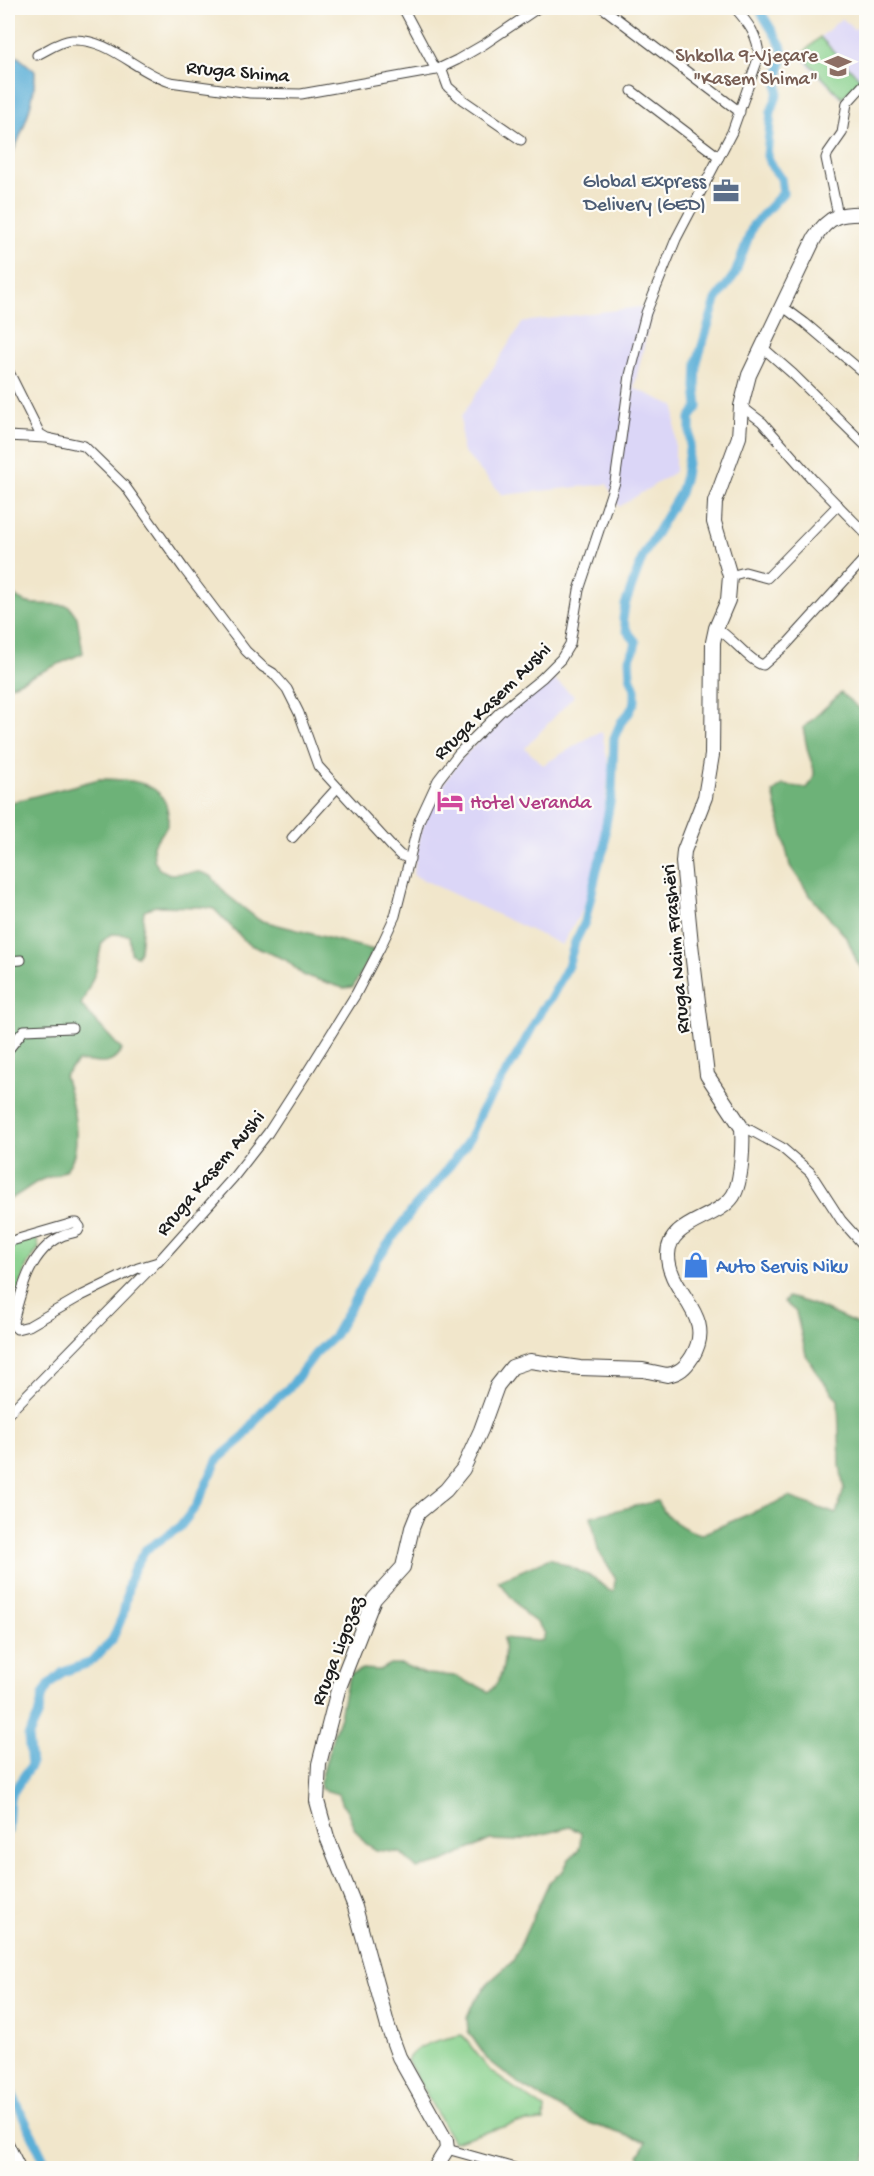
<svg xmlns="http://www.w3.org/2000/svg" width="874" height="2176" font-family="'Gochi Hand',sans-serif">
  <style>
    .built { fill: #dbd6f7 }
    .green { fill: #87d08c; stroke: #527654; stroke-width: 1.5 }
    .forest { fill: #6db278; stroke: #44674a; stroke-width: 1.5 }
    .water { fill: #5cafd7; stroke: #3c667a; stroke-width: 1.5 }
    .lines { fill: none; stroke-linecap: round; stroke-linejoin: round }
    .canal { stroke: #5cafd7; stroke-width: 9 }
    .street-casing { stroke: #3c3a36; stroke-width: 11 }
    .secondary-casing { stroke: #3c3a36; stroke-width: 16 }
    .street { stroke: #fff; stroke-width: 9 }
    .secondary { stroke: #fff; stroke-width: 14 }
    .labels { text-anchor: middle; stroke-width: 4.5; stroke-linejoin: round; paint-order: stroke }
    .education-label { font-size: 20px; fill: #785e54; stroke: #fdfcf7; text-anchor: end }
    .street-label { font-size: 20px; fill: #1c1c1c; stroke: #fdfcf7 }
    .service-label { font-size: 20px; fill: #4e5e75; stroke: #fdfcf7; text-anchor: end }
    .hotel-label { font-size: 20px; fill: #b23c85; stroke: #fdfcf7; text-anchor: start }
    .shop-label { font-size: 20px; fill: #366cbe; stroke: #fdfcf7; text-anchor: start }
  </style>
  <rect width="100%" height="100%" fill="#fdfcf7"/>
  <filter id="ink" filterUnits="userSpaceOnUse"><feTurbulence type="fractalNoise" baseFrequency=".0167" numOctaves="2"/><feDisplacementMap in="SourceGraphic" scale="12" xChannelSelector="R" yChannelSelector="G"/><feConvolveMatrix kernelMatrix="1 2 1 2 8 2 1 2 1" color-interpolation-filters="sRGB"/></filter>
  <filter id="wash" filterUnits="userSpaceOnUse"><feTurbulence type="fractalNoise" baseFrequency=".008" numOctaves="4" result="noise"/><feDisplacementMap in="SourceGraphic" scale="24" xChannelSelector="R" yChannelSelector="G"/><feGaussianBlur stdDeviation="1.35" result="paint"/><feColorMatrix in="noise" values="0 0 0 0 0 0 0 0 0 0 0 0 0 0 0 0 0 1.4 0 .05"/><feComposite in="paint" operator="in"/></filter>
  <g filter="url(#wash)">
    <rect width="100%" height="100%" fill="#f1e6cb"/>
    <!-- built -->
    <g class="built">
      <path d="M842 18 854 30 863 23 866 28V76L842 100 799 56Z"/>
      <path d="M639 307 652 311 634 388 675 406V472L619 507 607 484 502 495 462 450 461 417 523 322Z"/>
      <path d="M550 676 574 696 525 748 543 765 593 735 602 732 609 768 600 848 583 909 562 945 413 875 420 835 433 799 460 760 497 722Z"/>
    </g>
    <!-- green -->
    <g class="green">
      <path d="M820 37 861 80 842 98 801 55Z"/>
      <path d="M36 1238 39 1248 27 1265 8 1322V1245Z"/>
      <path d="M462 2035 491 2072 545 2109 544 2121 516 2123 453 2142 407 2060C416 2043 444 2039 462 2035Z"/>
    </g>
    <!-- forest -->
    <g class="forest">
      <path d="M8 587C22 613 46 600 69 606L77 617 83 653 8 687Z"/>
      <path d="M841 693 866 714V976L857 962 847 938 812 898 790 866 773 792 783 785 807 788C819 773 813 769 808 752 806 744 805 736 803 728Z"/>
      <path d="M99 779C122 779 160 779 167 808 168 813 169 821 167 826 164 832 157 839 153 845L154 859 159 869 170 874 200 872 211 876 226 894 259 920 374 950 353 987 343 988 303 975 286 960 248 944 214 909 202 907 156 906 144 910 140 951 137 956 131 954 129 935 111 934 102 942 96 971 81 1005 122 1050C108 1072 97 1059 77 1062L64 1076C72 1099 88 1156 61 1173 55 1177 46 1177 39 1181 29 1186 20 1195 8 1200V803Z"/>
      <path d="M788 1297 812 1304 866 1328V2168H648L638 2156 646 2142 580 2120 522 2086 487 2059 468 2031 467 2018 471 2007 489 1982 513 1961 549 1882 563 1871 569 1859 578 1851 580 1846 581 1833 570 1827 516 1841 490 1840 443 1862 417 1869 401 1853 376 1850 365 1843 354 1828 347 1810 342 1805 338 1794 321 1789 320 1783 333 1736 340 1716 345 1691 351 1674 362 1669 379 1670 390 1664H402L425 1674 457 1676 467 1683 478 1686 489 1692C505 1678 505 1658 504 1638L537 1641 543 1640 545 1633 537 1623 526 1615 498 1581 550 1558 594 1578 608 1590 614 1591 615 1578 598 1550 591 1516 657 1501C665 1517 684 1531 702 1534L789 1497 836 1514 844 1489 840 1466 838 1400 817 1373 806 1355 796 1312 784 1302Z"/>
    </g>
    <!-- water -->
    <path class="water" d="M8 56 18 57 35 71C36 99 21 138 8 162Z"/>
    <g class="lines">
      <!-- canal -->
      <g class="canal">
        <path d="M8 1831 10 1797 31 1765 28 1737 38 1716 43 1695 49 1685 63 1672 86 1664 94 1659 112 1640 123 1615 129 1583 134 1569 145 1550 180 1527 196 1506 218 1459 243 1438 263 1410 291 1386 315 1354 334 1336 378 1258 414 1208 439 1180 469 1140 482 1110 519 1052 542 1009 551 998 568 966 575 942 585 922 599 862 605 846V829L612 792 614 738 621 722 629 713 635 701V689L630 676 629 659 634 650 636 642 627 631 623 619 625 605 643 556 680 493 685 476 690 444V418L698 407 696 387 697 362 716 300 735 274 753 225 783 193 781 178 772 167 767 156 771 112 778 93V80L783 55 781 45 762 14 761 8"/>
        <path d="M8 2085 48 2168"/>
      </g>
    </g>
  </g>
  <g filter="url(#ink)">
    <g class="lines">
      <!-- street casing -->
      <g class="street-casing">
        <g id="street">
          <path d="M403 8 436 70"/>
          <path d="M603 8 740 112"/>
          <path d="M866 12V11"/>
          <path d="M37 55C48 50 59 41 72 40 110 38 136 72 170 82L250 93 301 94 436 70 457 60 483 45 538 8"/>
          <path d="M441 68 448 87 463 100 521 140"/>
          <path d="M632 91 719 157"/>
          <path d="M838 215 826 158 828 153 842 133 847 103 866 82"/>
          <path d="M782 306 805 323 866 375"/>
          <path d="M762 347 793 374 866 446"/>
          <path d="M8 370 40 434 47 438 84 446 125 486 184 569 246 651 263 667 273 673 287 689 299 713 318 766 392 847 400 855 410 859"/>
          <path d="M741 406 762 422 813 480 866 534"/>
          <path d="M8 436 45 438"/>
          <path d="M730 576 745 572 767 578 838 505"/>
          <path d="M716 628C731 636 750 662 763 665L787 644 866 557"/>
          <path d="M292 838 337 788"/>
          <path d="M8 961 21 960"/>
          <path d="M8 1050 24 1030 72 1028"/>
          <path d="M742 1128 750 1130 781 1147 810 1172 841 1220 866 1248"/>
          <path d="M8 1242 73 1223H77L80 1227 78 1231C72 1234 65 1234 60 1237 29 1253 21 1292 13 1322L14 1326 17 1329 29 1326 81 1296 138 1268 158 1262 233 1178 268 1133 308 1071 356 994 380 948 395 916 419 821 438 780 458 754 500 712 542 678 561 659 570 644 579 590 615 482 630 375 646 313 676 239 732 132 759 56C758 35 748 23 735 8"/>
          <path d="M8 1414 155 1264"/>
          <path d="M8 2142 21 2168"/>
          <path d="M447 2149 515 2168"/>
        </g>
      </g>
      <!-- secondary casing -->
      <g class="secondary-casing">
        <path id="secondary" d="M435 2168 447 2149 446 2141 399 2057 388 2027 355 1907 327 1837 317 1801 319 1764 338 1690 371 1606 374 1599 403 1567 412 1528 418 1513 446 1490 463 1469 481 1430 497 1386 512 1367 530 1361 580 1368 643 1370 667 1375C679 1373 685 1368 692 1357 718 1315 668 1294 668 1255 668 1221 717 1220 733 1196 742 1182 743 1144 742 1128L707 1075 691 944 683 862 684 851 705 797 712 755 713 642 716 628 728 600 730 576 714 522 715 502 739 437 741 406 749 375 814 239C829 215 840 213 866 214"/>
      </g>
      <!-- street -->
      <use href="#street" class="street"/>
      <!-- secondary -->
      <use href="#secondary" class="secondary"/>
    </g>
  </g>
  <!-- icons -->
  <defs>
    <g id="school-bare" transform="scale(2.07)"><path d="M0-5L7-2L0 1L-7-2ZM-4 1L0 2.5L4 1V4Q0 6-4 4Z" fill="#8d6e63" stroke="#fdfcf7" stroke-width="2.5" paint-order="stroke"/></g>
    <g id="office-bare" transform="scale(2.07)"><path d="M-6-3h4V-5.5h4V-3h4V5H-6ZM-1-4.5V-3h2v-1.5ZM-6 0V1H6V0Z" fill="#5c6f8a" stroke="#fdfcf7" stroke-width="2.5" paint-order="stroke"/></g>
    <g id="hotel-bare" transform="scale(2.07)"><path d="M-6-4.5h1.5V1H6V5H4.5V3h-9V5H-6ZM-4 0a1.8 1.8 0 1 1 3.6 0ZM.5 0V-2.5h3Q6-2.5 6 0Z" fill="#d1479c" stroke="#fdfcf7" stroke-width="2.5" paint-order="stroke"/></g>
    <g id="shop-bare" transform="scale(2.07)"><path d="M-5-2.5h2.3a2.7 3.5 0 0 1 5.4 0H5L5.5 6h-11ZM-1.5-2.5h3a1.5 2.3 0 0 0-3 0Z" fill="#3f7fe0" stroke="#fdfcf7" stroke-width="2.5" paint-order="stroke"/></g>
  </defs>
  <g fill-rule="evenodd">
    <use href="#school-bare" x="838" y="66"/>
    <use href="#office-bare" x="726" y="191"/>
    <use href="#hotel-bare" x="450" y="801"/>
    <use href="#shop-bare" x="696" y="1265"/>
  </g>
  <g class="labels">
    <!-- education labels -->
    <g class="education-label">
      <text x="818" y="61">Shkolla 9-Vjeçare<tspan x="818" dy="23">"Kasem Shima"</tspan></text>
    </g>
    <!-- street labels -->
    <g class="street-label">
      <text transform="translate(238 70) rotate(5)" y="7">Rruga Shima</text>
      <text transform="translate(491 700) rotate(-45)" y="7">Rruga Kasem Aushi</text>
      <text transform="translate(674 949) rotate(-95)" y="7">Rruga Naim Frashëri</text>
      <text transform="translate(209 1172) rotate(-50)" y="7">Rruga Kasem Aushi</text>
      <text transform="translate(336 1650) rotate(-69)" y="7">Rruga Ligozez</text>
    </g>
    <!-- service labels -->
    <g class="service-label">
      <text x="706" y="187">Global Express<tspan x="706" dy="23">Delivery (GED)</tspan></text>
    </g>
    <!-- hotel labels -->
    <g class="hotel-label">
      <text x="470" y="808">Hotel Veranda</text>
    </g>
    <!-- shop labels -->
    <g class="shop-label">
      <text x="716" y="1272">Auto Servis Niku</text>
    </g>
  </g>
  <!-- margin -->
  <rect width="874" height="2176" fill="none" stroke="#fdfcf7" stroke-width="30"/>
</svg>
